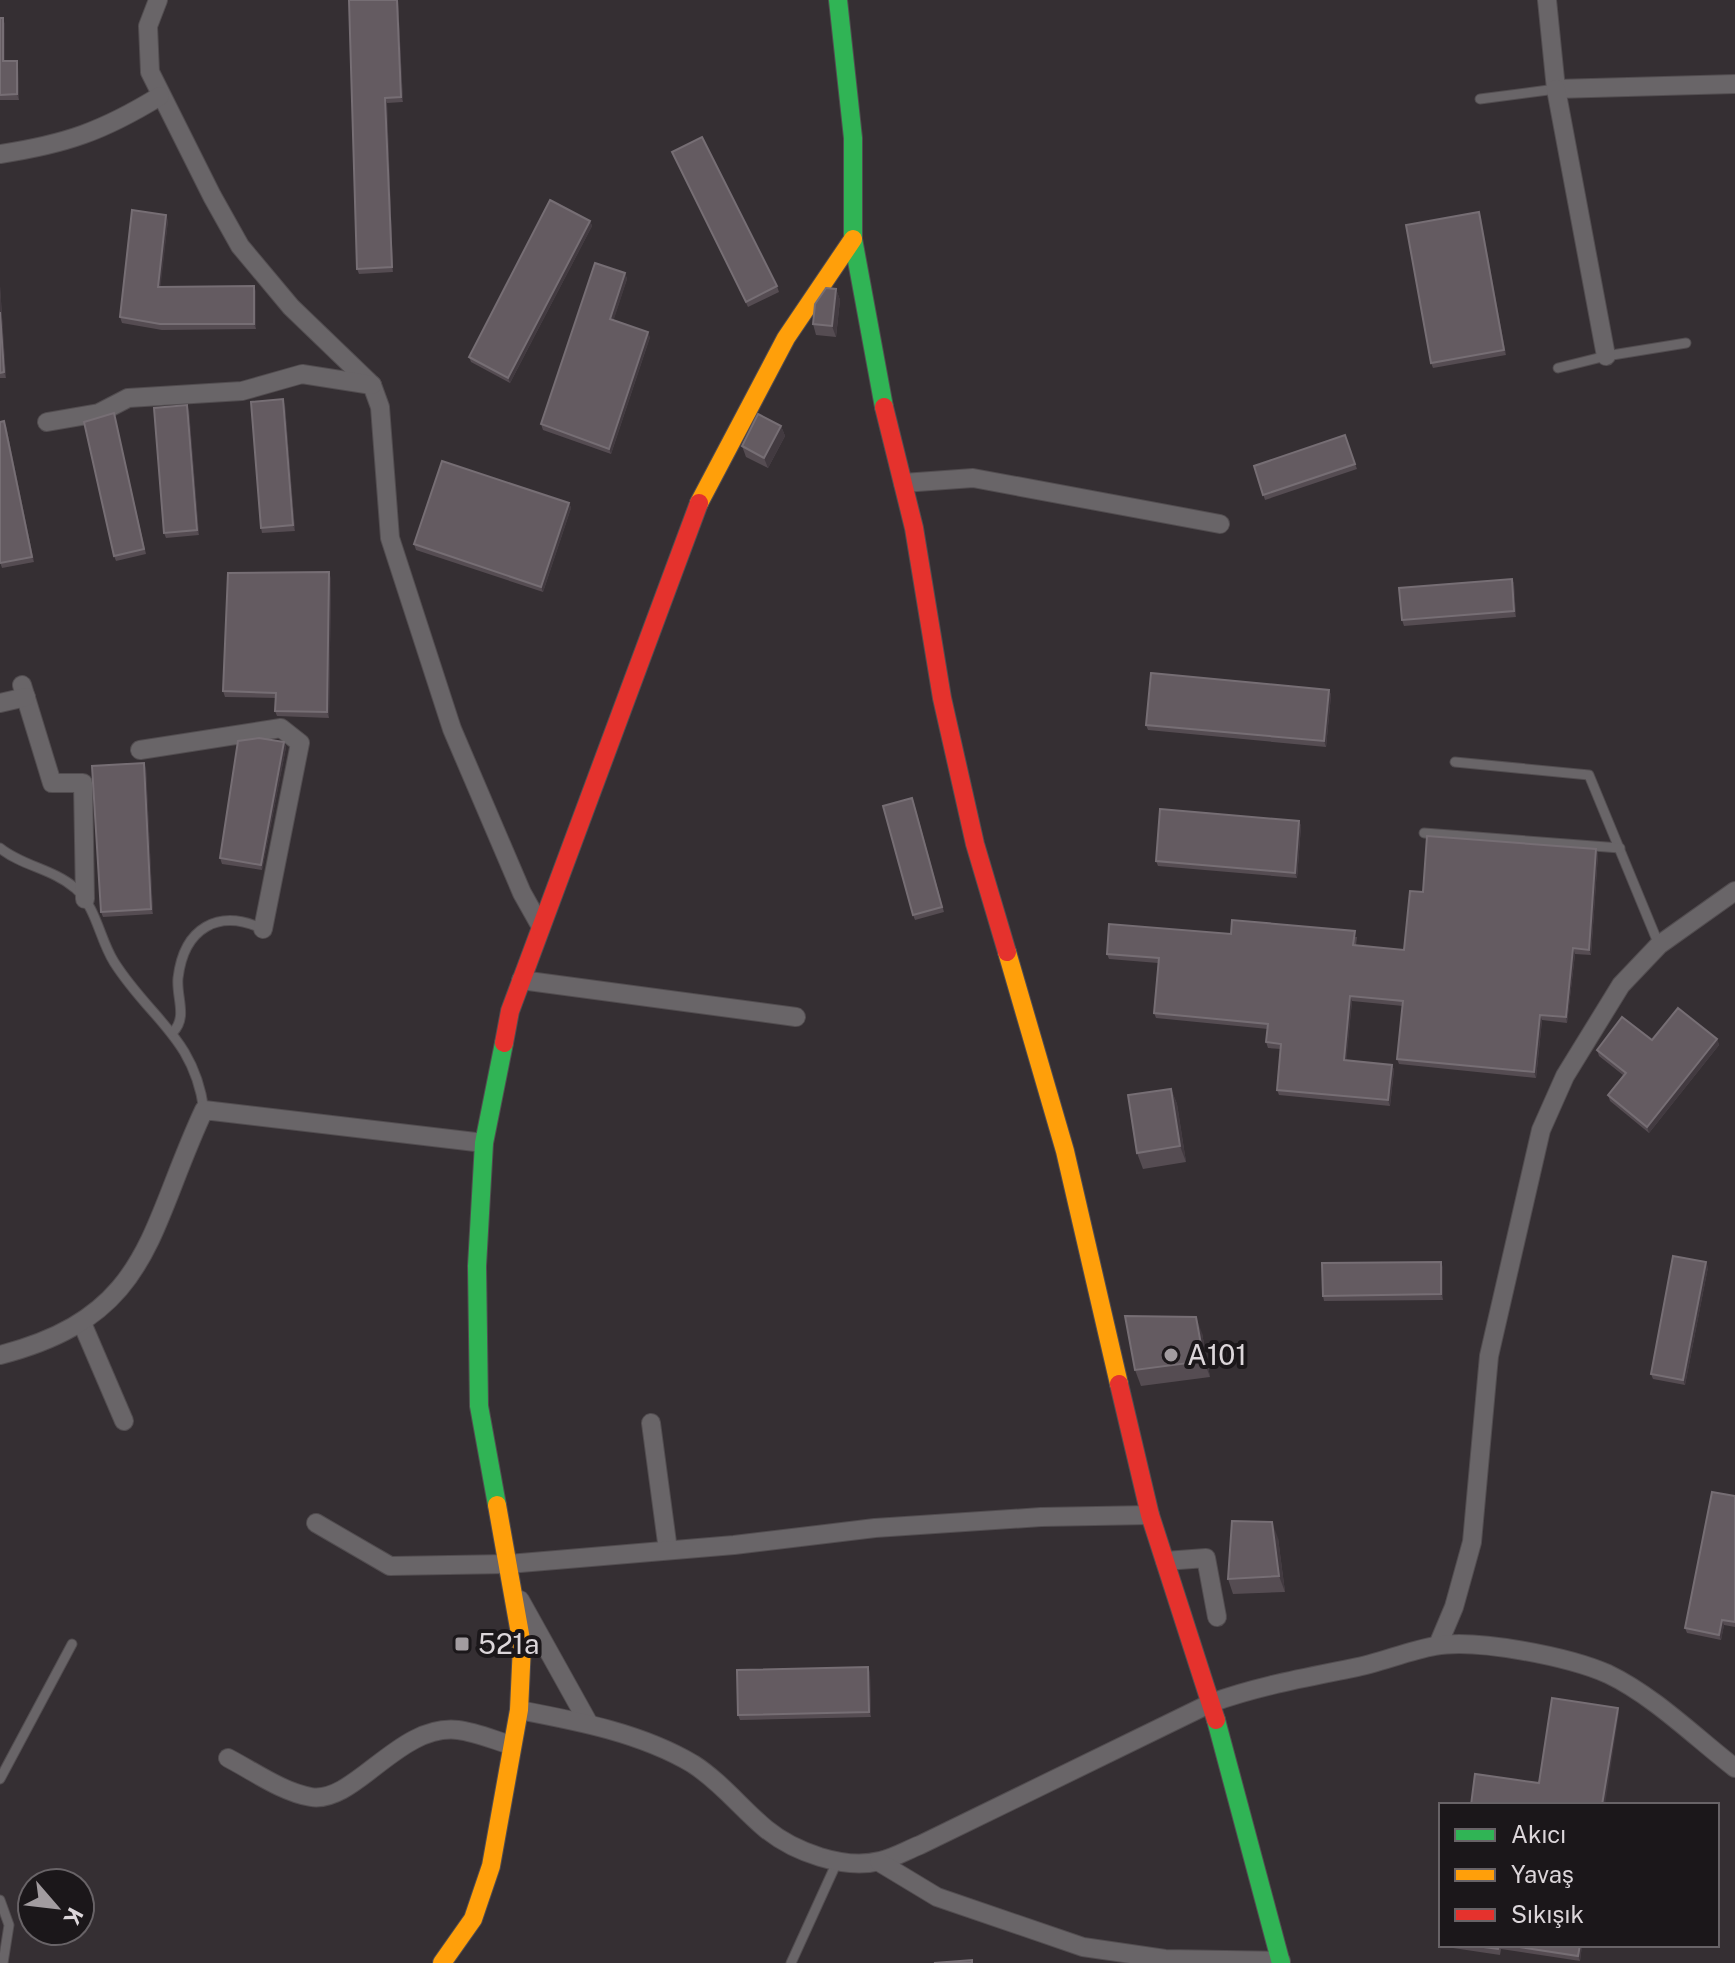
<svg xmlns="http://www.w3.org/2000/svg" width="1735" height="1963" font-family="'Public Sans',sans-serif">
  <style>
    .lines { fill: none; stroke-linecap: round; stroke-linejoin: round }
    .lane-casing { stroke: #524d50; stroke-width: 11 }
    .street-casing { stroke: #524d50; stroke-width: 20 }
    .fast-casing { stroke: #524d50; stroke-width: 20 }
    .slow-casing { stroke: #524d50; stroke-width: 20 }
    .jam-casing { stroke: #524d50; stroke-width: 20 }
    .lane { stroke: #696568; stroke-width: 9 }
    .street { stroke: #696568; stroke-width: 18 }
    .fast { stroke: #30b455; stroke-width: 18 }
    .slow { stroke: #ff9f0a; stroke-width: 18 }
    .jam { stroke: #e5322d; stroke-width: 18 }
    .wall { fill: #554c52 }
    .shaded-wall { fill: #423a40 }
    .building { fill: #645b61; stroke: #766e74; stroke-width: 2 }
    .poi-dot { fill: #a29ca0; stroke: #1b171a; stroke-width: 3 }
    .labels { text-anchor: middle; stroke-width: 8; stroke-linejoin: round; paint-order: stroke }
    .poi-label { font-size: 28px; fill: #dcd6da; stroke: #1b171a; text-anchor: start }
  </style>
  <rect width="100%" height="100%" fill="#352f33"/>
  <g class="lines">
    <!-- lane casing -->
    <g class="lane-casing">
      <g id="lane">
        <path d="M1480 99 1556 89"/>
        <path d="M1558 368 1606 356 1686 343"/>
        <path d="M1455 762 1589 775 1659 945"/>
        <path d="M1424 833 1620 848"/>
        <path d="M0 848C22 866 53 869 75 888 97 908 99 938 114 962 150 1019 194 1037 204 1110"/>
        <path d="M173 1032C188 1017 176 997 178 978 184 928 218 908 263 929"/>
        <path d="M0 1779 72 1644"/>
        <path d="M0 1900 9 1925 3 1963"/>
        <path d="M791 1963 837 1862"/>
      </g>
    </g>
    <!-- street casing -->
    <g class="street-casing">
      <g id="street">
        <path d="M158 0 148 26 150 72 212 196 240 246 291 307 372 385 380 407 390 538 452 729 522 893 540 925"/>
        <path d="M1547 0 1556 89 1735 84"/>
        <path d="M1556 89 1606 356"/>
        <path d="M0 154C66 144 103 131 160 96"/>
        <path d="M47 422 99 413 128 398 242 391 302 374 372 385"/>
        <path d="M903 483 973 478 1220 524"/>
        <path d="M22 685 52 783H83L85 899"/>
        <path d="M0 703 26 697"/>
        <path d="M140 750 281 728 300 743 263 929"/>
        <path d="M521 980 796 1017"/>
        <path d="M82 1323 124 1421"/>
        <path d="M0 1355C151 1316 147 1232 204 1110L484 1143"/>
        <path d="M651 1423 668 1550"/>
        <path d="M316 1523 390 1566 508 1564 734 1545 875 1528 1041 1517 1150 1515"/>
        <path d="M1165 1561 1206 1558 1217 1617"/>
        <path d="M520 1600 589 1724"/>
        <path d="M1438 1645 1454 1607 1472 1542 1489 1356 1541 1130 1565 1076 1621 985 1659 945 1735 891"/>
        <path d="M519 1710C577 1721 641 1733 693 1764 721 1782 741 1808 766 1829 794 1852 844 1870 880 1861 894 1858 907 1850 920 1845L1211 1703C1258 1686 1304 1678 1353 1668 1380 1663 1407 1651 1435 1646 1476 1638 1569 1657 1608 1674 1654 1696 1695 1737 1735 1768"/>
        <path d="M228 1758C253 1771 282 1792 311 1797 355 1804 399 1723 458 1730 475 1732 494 1740 511 1745"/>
        <path d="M879 1862 937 1897 1083 1947 1165 1959 1281 1961"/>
      </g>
    </g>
    <!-- fast casing -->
    <g class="fast-casing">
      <g id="fast">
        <path d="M838 0 853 138V239L884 407"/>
        <path d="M497 1505 479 1406 477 1266 484 1143 504 1043"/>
        <path d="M1216 1720 1281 1963"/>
      </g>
    </g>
    <!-- slow casing -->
    <g class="slow-casing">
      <g id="slow">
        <path d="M699 503 786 338 853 239"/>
        <path d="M1007 952 1065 1151 1119 1384"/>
        <path d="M442 1963 473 1919 491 1866 519 1710 522 1645 497 1505"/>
      </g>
    </g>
    <!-- jam casing -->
    <g class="jam-casing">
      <g id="jam">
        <path d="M884 407 914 528 942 698 975 844 1007 952"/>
        <path d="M504 1043 510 1011 699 503"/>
        <path d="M1119 1384 1150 1515 1216 1720"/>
      </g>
    </g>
    <!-- lane -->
    <use href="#lane" class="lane"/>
    <!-- street -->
    <use href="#street" class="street"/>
    <!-- fast -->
    <use href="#fast" class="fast"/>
    <!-- slow -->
    <use href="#slow" class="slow"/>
    <!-- jam -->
    <use href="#jam" class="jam"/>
  </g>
  <!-- wall -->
  <g class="wall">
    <path d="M349 0H398L403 102 387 103 393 272 359 274 357 269Z"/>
    <path d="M0 18 5 24V61H17L18 66 19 100H0Z"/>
    <path d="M672 152 777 286 779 292 748 307Z"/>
    <path d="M1479 212 1506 355 1433 368 1431 363Z"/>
    <path d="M168 220 160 287 256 291V329L162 330 122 323 120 317Z"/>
    <path d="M590 221 592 226 510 383 471 362 469 357Z"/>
    <path d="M625 273 627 279 613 321 650 337 611 454 543 430 541 424Z"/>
    <path d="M0 286 6 378H0Z"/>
    <path d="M836 289 840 300 836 337 816 335 813 324Z"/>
    <path d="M285 405 295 531 262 533 261 528Z"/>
    <path d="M189 410 199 535 166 538 164 533Z"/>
    <path d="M115 418 146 554 116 561 114 556Z"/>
    <path d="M6 426 34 562 2 568 0 562Z"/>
    <path d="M781 426 785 436 768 468 746 457 742 446Z"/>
    <path d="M1345 435 1357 469 1265 500 1254 466Z"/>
    <path d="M569 503 571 508 543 592 416 550 414 544Z"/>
    <path d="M331 578 329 718 277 716 275 711 276 698 225 697 223 691Z"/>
    <path d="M1512 579 1514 584 1516 617 1404 626 1402 620Z"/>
    <path d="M1329 690 1331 695 1326 747 1148 730 1146 725Z"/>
    <path d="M284 742 286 747 262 870 222 864 220 858Z"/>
    <path d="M146 768 153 914 103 917 101 912Z"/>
    <path d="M914 803 944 912 915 920 913 915Z"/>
    <path d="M1299 821 1301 826 1297 878 1158 866 1156 861Z"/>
    <path d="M1596 849 1598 854 1591 955 1575 954 1567 1023 1542 1020 1536 1078 1399 1064 1397 1059 1403 1006 1352 1001 1346 1060 1392 1065 1394 1070 1390 1106 1279 1095 1277 1090 1281 1049 1268 1048 1266 1042 1268 1029 1156 1018 1154 1013 1158 963 1109 959 1107 954 1231 934 1357 937 1356 945 1404 950 1423 892Z"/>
    <path d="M1717 1039 1719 1045 1649 1133 1610 1101 1608 1095 1623 1075 1599 1056 1597 1050 1652 1040Z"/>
    <path d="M1171 1089 1177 1104 1186 1162 1143 1169 1137 1153Z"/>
    <path d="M1443 1267V1300L1324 1301 1323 1296Z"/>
    <path d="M1708 1267 1685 1385 1653 1379 1651 1374Z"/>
    <path d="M1202 1333 1210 1377 1141 1386 1135 1370Z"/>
    <path d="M1735 1496V1627L1724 1625 1721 1640 1687 1633 1685 1628Z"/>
    <path d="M1278 1538 1285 1592 1233 1594 1228 1579Z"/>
    <path d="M870 1672 871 1717 740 1720 738 1715Z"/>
    <path d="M1452 1945H1582L1580 1961 1501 1949 1500 1955 1453 1948Z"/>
  </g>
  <!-- shaded-wall -->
  <g class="shaded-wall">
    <path d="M397 0H398L403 102 401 97Z"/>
    <path d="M3 18 5 24V66L3 61Z"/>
    <path d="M17 61 18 66 19 100 17 94Z"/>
    <path d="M385 98 387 103 393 272 392 267Z"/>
    <path d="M1479 212 1481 217 1506 355 1504 350Z"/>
    <path d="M166 215 168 220 160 292 158 287Z"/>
    <path d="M590 221 592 226 510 383 508 378Z"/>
    <path d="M625 273 627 279 612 325 610 319Z"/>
    <path d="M0 286 6 378 4 372 0 312Z"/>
    <path d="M254 286 256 291V329L254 324Z"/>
    <path d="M836 289 840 300 836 337 832 326Z"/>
    <path d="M648 332 650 337 611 454 609 449Z"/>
    <path d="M283 399 285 405 295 531 293 525Z"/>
    <path d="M187 405 189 410 199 535 197 530Z"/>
    <path d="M4 421 6 426 34 562 32 557Z"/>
    <path d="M781 426 785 436 768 468 764 458Z"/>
    <path d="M569 503 571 508 543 592 541 587Z"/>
    <path d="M329 572 331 578 329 718 327 712Z"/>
    <path d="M1512 579 1514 584 1516 617 1514 611Z"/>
    <path d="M1329 690 1331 695 1326 747 1324 741Z"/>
    <path d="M284 742 286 747 262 870 261 865Z"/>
    <path d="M144 763 146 768 153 914 151 909Z"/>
    <path d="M1299 821 1301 826 1297 878 1295 873Z"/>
    <path d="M1596 849 1598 854 1591 955 1589 950Z"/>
    <path d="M1573 948 1575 954 1567 1023 1566 1017Z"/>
    <path d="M1350 996 1352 1001 1346 1065 1344 1060Z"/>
    <path d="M1540 1015 1542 1020 1536 1078 1534 1072Z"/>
    <path d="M1717 1039 1719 1045 1649 1133 1647 1127Z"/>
    <path d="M1392 1065 1394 1070 1390 1106 1388 1100Z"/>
    <path d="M1171 1089 1177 1104 1186 1162 1180 1146Z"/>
    <path d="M1441 1262 1443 1267V1300L1441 1294Z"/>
    <path d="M1706 1262 1708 1267 1685 1385 1683 1380Z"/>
    <path d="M1196 1317 1202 1333 1210 1377 1204 1361Z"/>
    <path d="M1272 1522 1278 1538 1285 1592 1279 1576Z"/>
    <path d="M1722 1620 1724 1625 1721 1640 1719 1635Z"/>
    <path d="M868 1667 870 1672 871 1717 869 1712Z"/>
    <path d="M1618 1708 1619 1713 1605 1805H1602Z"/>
    <path d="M1580 1945H1582L1580 1961 1578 1956Z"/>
  </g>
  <!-- building -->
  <g class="building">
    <path d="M349 0H397L401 97 385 98 392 267 357 269Z"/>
    <path d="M0 18H3V61H17V94L0 95Z"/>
    <path d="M702 137 777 286 746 302 672 152Z"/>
    <path d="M550 200 590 221 508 378 469 357Z"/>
    <path d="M132 210 166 215 158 287 254 286V324H160L120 317Z"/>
    <path d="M1479 212 1504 350 1431 363 1406 225Z"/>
    <path d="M595 263 625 273 610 319 648 332 609 449 541 424Z"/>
    <path d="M826 288 836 289 832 326 813 324 815 304Z"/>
    <path d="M0 312 4 372 0 373Z"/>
    <path d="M283 399 293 525 261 528 251 402Z"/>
    <path d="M187 405 197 530 164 533 154 408Z"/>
    <path d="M114 413 144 549 114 556 84 422Z"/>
    <path d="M758 414 781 426 764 458 742 446Z"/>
    <path d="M4 421 32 557 0 563V422Z"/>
    <path d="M1345 435 1355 464 1263 495 1254 466Z"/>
    <path d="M442 461 569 503 541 587 414 544Z"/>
    <path d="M329 572 327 712 275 711 276 693 223 691 228 573Z"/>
    <path d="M1512 579 1514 611 1402 620 1399 588Z"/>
    <path d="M1151 673 1329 690 1324 741 1146 725Z"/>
    <path d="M259 738 284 742 261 865 220 858 238 741Z"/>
    <path d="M144 763 151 909 101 912 92 766Z"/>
    <path d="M912 798 942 907 913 915 883 806Z"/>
    <path d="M1160 809 1299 821 1295 873 1156 861Z"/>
    <path d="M1427 836 1596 849 1589 950 1573 948 1566 1017 1540 1015 1534 1072 1397 1059 1403 1001 1350 996 1344 1060 1392 1065 1388 1100 1277 1090 1281 1044 1266 1042 1268 1024 1154 1013 1159 958 1107 954 1109 924 1231 934 1232 920 1355 931 1353 945 1404 950 1410 891 1423 892Z"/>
    <path d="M1678 1008 1717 1039 1647 1127 1608 1095 1626 1073 1597 1050 1622 1017 1652 1040Z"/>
    <path d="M1171 1089 1180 1146 1137 1153 1128 1095Z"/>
    <path d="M1673 1256 1706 1262 1683 1380 1651 1374Z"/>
    <path d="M1441 1262V1294L1323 1296 1322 1263Z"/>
    <path d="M1125 1316 1196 1317 1204 1361 1135 1370Z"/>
    <path d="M1712 1492 1735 1496V1622L1722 1620 1719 1635 1685 1628Z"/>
    <path d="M1232 1521 1272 1522 1279 1576 1228 1579Z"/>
    <path d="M868 1667 869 1712 738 1715 737 1670Z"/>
    <path d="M1552 1698 1618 1708 1602 1805H1471L1475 1774 1539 1783Z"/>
    <path d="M1468 1945H1499L1498 1949Z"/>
    <path d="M1506 1945H1580L1578 1956Z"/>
    <path d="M972 1960V1963H934Z"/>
  </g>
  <!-- markers -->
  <g class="poi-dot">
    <circle cx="1171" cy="1355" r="8"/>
    <rect x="454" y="1636" width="16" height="16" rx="4"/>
  </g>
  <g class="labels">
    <!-- poi labels -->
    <g class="poi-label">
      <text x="1187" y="1365">A101</text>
      <text x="478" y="1654">521a</text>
    </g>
  </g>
  <!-- legend -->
  <rect x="1439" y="1803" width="280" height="144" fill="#1b171a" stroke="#686367" stroke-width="2"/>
  <rect x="1455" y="1829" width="40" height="12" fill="#30b455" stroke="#686367" stroke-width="2"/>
  <text x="1511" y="1843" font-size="24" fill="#dcd6da">Akıcı</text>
  <rect x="1455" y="1869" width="40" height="12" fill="#ff9f0a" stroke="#686367" stroke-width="2"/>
  <text x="1511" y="1883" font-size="24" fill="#dcd6da">Yavaş</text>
  <rect x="1455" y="1909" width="40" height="12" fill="#e5322d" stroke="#686367" stroke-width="2"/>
  <text x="1511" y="1923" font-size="24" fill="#dcd6da">Sıkışık</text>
  <!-- north arrow -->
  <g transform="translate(56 1907) rotate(118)"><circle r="38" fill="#1b171a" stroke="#686367" stroke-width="2"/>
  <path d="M0-6L14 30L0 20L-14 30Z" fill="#a29ca0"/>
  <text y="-12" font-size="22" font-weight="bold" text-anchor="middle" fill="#dcd6da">K</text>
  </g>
</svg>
